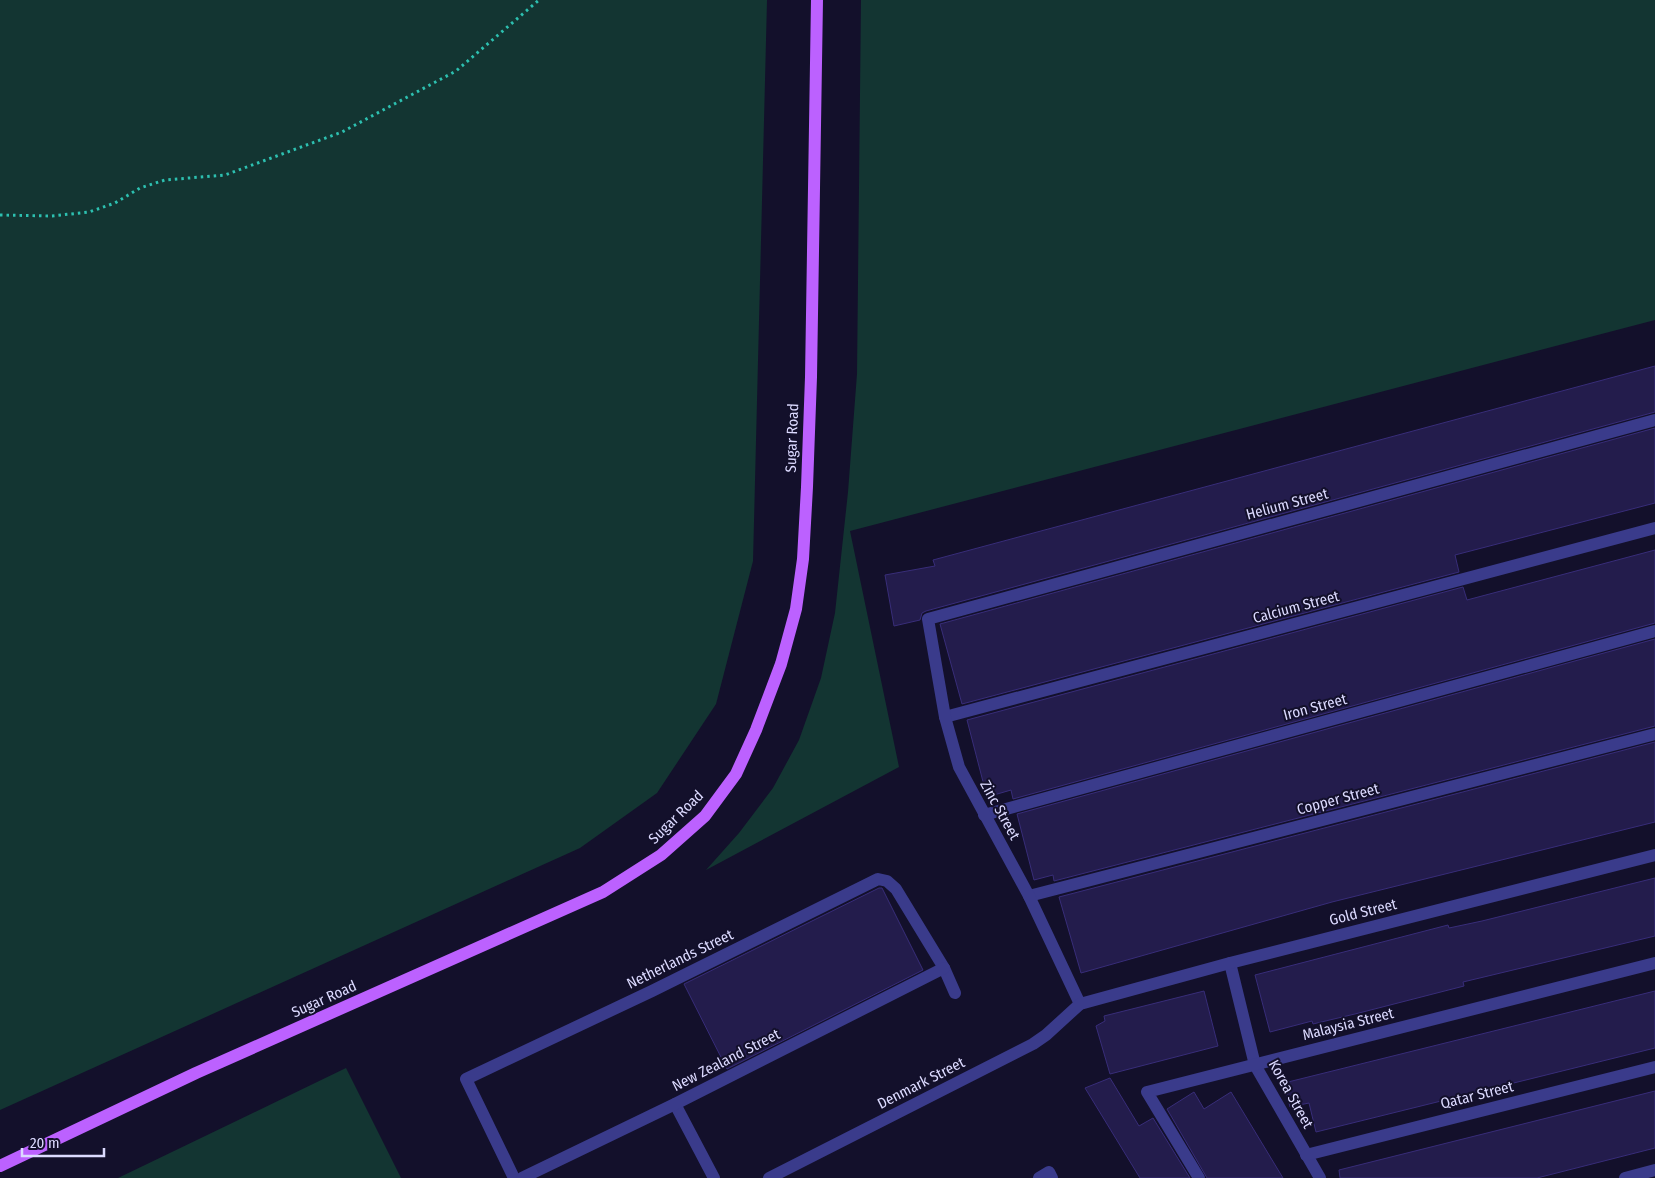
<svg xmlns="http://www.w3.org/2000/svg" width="1655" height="1178" font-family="'Fira Sans Condensed',sans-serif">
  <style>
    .green { fill: #133532 }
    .building { fill: #231c4c; stroke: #382d79 }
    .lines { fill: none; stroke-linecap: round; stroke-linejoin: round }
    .path { stroke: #2dc0b0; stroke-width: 3; stroke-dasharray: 2.5 4; stroke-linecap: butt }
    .minor { stroke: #3a3b8b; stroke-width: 12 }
    .major { stroke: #bc61ff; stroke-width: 12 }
    .labels { text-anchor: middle; stroke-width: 4; stroke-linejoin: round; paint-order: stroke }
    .street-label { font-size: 15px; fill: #dcdaff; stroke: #13102b }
  </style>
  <rect width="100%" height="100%" fill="#13102b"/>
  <!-- green -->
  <g class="green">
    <path d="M0 0H767L753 561 716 704 657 793 580 848 0 1110Z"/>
    <path d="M861 0H1655V320L850 531 899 767 706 870 739 833 773 788 799 740 821 678 835 613 848 492 857 374Z"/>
    <path d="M346 1068 401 1178H118Z"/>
  </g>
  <!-- building -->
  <g class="building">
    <path d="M1655 366V412L926 611 922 613 920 620 894 626 885 575 935 566 933 560Z"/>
    <path d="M1655 428V503L1455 555 1459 572 962 704 940 624Z"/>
    <path d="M1655 550V623L1013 799 1011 790 987 797 967 720 1463 587 1467 600Z"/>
    <path d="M1655 639V726L1054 881 1053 875 1034 880 1017 814Z"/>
    <path d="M1655 742V822L1332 902 1081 973 1059 897Z"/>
    <path d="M1655 878V936L1463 982 1464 986 1359 1013 1313 1024 1312 1021 1270 1032 1255 975 1448 925 1449 928 1482 921Z"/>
    <path d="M879 888H882L923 970 727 1069 684 984Z"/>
    <path d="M1204 991 1218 1046 1110 1074 1096 1026 1105 1021 1104 1016Z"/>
    <path d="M1655 991V1048L1316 1132 1309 1103 1290 1107 1284 1083Z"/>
    <path d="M1110 1078 1139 1126 1153 1118 1190 1178H1140L1085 1088Z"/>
    <path d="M1655 1091V1148L1537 1178H1340L1339 1170Z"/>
    <path d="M1194 1092 1204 1109 1231 1092 1283 1178H1207L1167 1109Z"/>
  </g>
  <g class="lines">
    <!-- path -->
    <path class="path" d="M0 215 52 216 89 212 115 203 140 188 165 180 225 175 342 132 456 71 539 0"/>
    <!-- minor -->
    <g class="minor">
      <path d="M945 717 1655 528"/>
      <path d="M984 815 1655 631"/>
      <path d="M1029 896 1655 734"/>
      <path d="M1230 963 1255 1065 1320 1178"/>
      <path d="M1080 1004 1029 896 959 767 945 717 928 619 1655 420"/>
      <path d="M675 1104 714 1178"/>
      <path d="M1306 1155 1655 1067"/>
      <path d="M514 1178 466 1079 652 991 878 879 887 881 896 889 944 968 955 993"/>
      <path d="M522 1178 675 1104 944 968"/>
      <path d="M769 1178 1033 1044 1046 1035 1080 1004 1230 963 1655 855"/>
      <path d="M1039 1178 1049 1172 1052 1178"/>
      <path d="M1199 1178 1147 1092 1655 963"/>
      <path d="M1625 1178 1655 1170"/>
    </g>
    <!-- major -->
    <path class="major" d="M0 1166 196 1073 603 892 661 855 705 816 736 774 756 730 781 664 796 609 803 559 807 487 811 377 817 0"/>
  </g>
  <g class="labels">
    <!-- street labels -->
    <g class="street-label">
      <text transform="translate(792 438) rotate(-88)" y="5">Sugar Road</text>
      <text transform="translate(1287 504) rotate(-15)" y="5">Helium Street</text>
      <text transform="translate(1296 607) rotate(-15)" y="5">Calcium Street</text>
      <text transform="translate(1315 707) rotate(-15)" y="5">Iron Street</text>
      <text transform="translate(1338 799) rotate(-15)" y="5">Copper Street</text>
      <text transform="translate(1000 810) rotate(61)" y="5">Zinc Street</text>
      <text transform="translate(676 817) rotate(-44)" y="5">Sugar Road</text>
      <text transform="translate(1363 912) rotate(-14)" y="5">Gold Street</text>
      <text transform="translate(680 959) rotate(-26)" y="5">Netherlands Street</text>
      <text transform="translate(324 999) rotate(-24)" y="5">Sugar Road</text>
      <text transform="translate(1348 1024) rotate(-14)" y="5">Malaysia Street</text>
      <text transform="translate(726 1060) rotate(-27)" y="5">New Zealand Street</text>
      <text transform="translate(921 1083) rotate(-27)" y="5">Denmark Street</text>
      <text transform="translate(1291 1094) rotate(61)" y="5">Korea Street</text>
      <text transform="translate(1477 1095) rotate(-14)" y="5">Qatar Street</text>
    </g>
  </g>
  <!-- scale -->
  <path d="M22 1148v8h82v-8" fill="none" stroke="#dcdaff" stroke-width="2.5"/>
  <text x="30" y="1148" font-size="15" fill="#dcdaff" stroke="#13102b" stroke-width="4" paint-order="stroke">20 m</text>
</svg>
